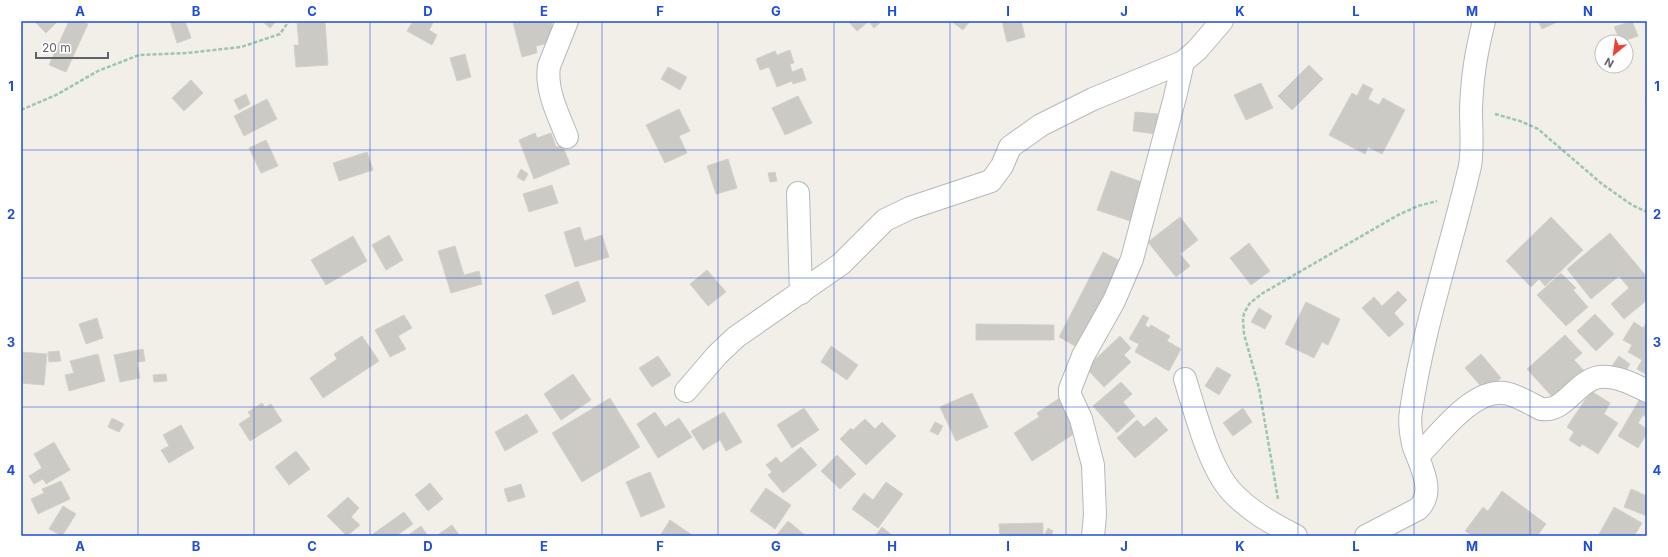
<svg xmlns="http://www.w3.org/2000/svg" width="1668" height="557" font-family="Inter,sans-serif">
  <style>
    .building { fill: #cccac5; stroke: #d6d1c6 }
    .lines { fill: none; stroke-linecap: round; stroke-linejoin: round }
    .minor-casing { stroke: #b5b8bc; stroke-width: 24 }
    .path { stroke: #9cc7a9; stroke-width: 2.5; stroke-dasharray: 4 2; stroke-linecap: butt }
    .minor { stroke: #fff; stroke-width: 22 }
    .grid { fill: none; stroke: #1d4ed8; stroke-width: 1; stroke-opacity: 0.55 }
    .neatline { fill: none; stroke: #1d4ed8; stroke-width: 1.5 }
    .grid-label { font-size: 13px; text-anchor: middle; font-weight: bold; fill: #1d4ed8 }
  </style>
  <rect width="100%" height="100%" fill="#f1efe8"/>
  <!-- building -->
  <g class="building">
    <path d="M34 21H58L46 33Z"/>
    <path d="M69 21H83L88 24 66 72 49 65Z"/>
    <path d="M170 21H185L191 38 177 43Z"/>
    <path d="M262 21H276L270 28Z"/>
    <path d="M413 21H434L429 30 437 35 432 45 407 31Z"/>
    <path d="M517 21H551L556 41 536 46 537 53 522 57 513 22Z"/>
    <path d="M848 21H882L874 28 869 21 857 31Z"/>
    <path d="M951 21H970L963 30Z"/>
    <path d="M1002 21H1021L1025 37 1007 42Z"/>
    <path d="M1538 21H1559L1542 29Z"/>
    <path d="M1632 21 1638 36 1621 42 1614 27Z"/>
    <path d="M325 22 328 65 296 67 294 45H299L297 23Z"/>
    <path d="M790 50 794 63 790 64 792 72 802 68 806 80 793 84 792 81 777 87 769 67 760 70 756 59 775 51 777 55Z"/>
    <path d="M465 54 471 77 457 81 450 58Z"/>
    <path d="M1309 65 1323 79 1292 110 1278 96Z"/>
    <path d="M668 67 687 77 680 90 661 79Z"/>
    <path d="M191 80 203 93 184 111 172 98Z"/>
    <path d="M1261 83 1273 108 1246 120 1234 95Z"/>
    <path d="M1363 84 1373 89 1368 99 1379 105 1383 98 1405 110 1382 154 1368 147 1365 154 1329 135 1352 93 1357 96Z"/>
    <path d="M246 94 250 104 239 110 234 100Z"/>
    <path d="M798 96 812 123 785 135 772 108Z"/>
    <path d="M267 99 277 119 244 136 234 116Z"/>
    <path d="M679 109 690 131 679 136 687 153 665 163 646 125Z"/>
    <path d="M1135 112 1158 114 1156 134 1133 131Z"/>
    <path d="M535 133 537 138 551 133 556 147 562 145 570 164 534 179 519 140Z"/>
    <path d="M266 140 278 166 261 173 249 148Z"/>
    <path d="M367 152 373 170 339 181 333 163Z"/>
    <path d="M728 159 737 188 716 194 707 166Z"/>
    <path d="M521 169 528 174 524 181 517 177Z"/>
    <path d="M1111 171 1150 185 1136 223 1097 210Z"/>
    <path d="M775 172 777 181 770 182 768 173Z"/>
    <path d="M552 185 558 203 529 212 523 194Z"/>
    <path d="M1180 217 1198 240 1180 254 1190 266 1176 277 1148 242Z"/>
    <path d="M1551 217 1583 250 1545 286 1539 279 1531 287 1506 261Z"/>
    <path d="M580 227 584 241 602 235 609 257 575 267 564 232Z"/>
    <path d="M1610 233 1647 277V300L1624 319 1611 304 1629 288 1619 276 1591 299 1567 269Z"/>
    <path d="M389 235 403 260 386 270 372 245Z"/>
    <path d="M353 236 367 261 326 285 311 260Z"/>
    <path d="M1249 243 1270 271 1251 285 1230 258Z"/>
    <path d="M455 246 464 275 479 271 482 284 451 293 438 251Z"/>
    <path d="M1103 252 1122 262 1077 347 1059 337Z"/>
    <path d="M707 270 726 292 708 306 690 284Z"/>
    <path d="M1561 273 1576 288 1573 290 1588 307 1566 326 1537 295Z"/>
    <path d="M578 281 586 301 553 315 545 295Z"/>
    <path d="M1398 291 1407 300 1394 313 1404 324 1389 337 1362 308 1374 297 1382 306Z"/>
    <path d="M1306 302 1340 319 1328 345 1322 342 1314 358 1285 344Z"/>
    <path d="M1259 308 1272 316 1265 329 1251 322Z"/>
    <path d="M1595 314 1614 334 1596 351 1577 331Z"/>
    <path d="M404 315 412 328 398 336 406 349 390 357 375 330Z"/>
    <path d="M1143 315 1149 318 1145 325 1149 328 1151 325 1170 336 1167 341 1181 349 1169 371 1135 352 1139 344 1129 339Z"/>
    <path d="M97 318 103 338 86 344 79 324Z"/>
    <path d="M1634 322 1643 328 1647 322V375L1637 369 1642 360 1628 352 1632 345 1623 340Z"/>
    <path d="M976 324 1054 325V340H976Z"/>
    <path d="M1565 335 1582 353 1574 360 1588 375 1557 402 1527 369Z"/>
    <path d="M362 336 379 361 323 398 310 378 337 359 334 354Z"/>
    <path d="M1120 336 1131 348 1124 355 1131 362 1104 387 1086 368Z"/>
    <path d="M831 346 858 365 847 380 821 362Z"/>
    <path d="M143 349 145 361 137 362 140 378 120 382 114 355Z"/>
    <path d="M59 351 61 361 49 362 48 352Z"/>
    <path d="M21 352 47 354 44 385 21 383Z"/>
    <path d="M98 354 105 381 69 391 65 375 74 373 70 361Z"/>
    <path d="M1481 354 1501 378 1486 392 1465 368Z"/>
    <path d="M658 356 671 375 652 387 639 368Z"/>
    <path d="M1619 356 1630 364 1623 375 1611 367Z"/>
    <path d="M1217 367 1231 375 1219 395 1205 386Z"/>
    <path d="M166 374 167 381 154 382 153 375Z"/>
    <path d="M573 374 591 400 561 420 544 394Z"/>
    <path d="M1121 382 1132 394 1123 402 1135 416 1117 433 1093 406Z"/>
    <path d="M1591 391 1610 403 1604 414 1618 423 1598 454 1582 444 1580 447 1569 440 1574 432 1567 427Z"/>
    <path d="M972 393 988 427 956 441 940 407Z"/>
    <path d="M1641 397 1647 401V417L1643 415 1638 423 1647 429V433L1638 448 1618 436Z"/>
    <path d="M610 398 640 447 582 482 552 433Z"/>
    <path d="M1060 398 1080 430 1032 461 1014 433 1039 417 1037 413Z"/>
    <path d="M262 403 265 407 271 404 282 421 250 441 239 424 251 416 248 412Z"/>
    <path d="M804 408 819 430 792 448 777 425Z"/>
    <path d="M1243 408 1252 422 1233 436 1223 423Z"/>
    <path d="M655 412 665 427 679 418 692 437 658 458 637 424Z"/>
    <path d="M724 412 742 442 726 451 720 440 703 450 691 431Z"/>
    <path d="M527 414 538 432 505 451 495 432Z"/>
    <path d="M1156 417 1168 430 1135 458 1117 438 1137 420 1144 427Z"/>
    <path d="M112 418 124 424 119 432 108 427Z"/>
    <path d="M865 419 875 429 882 422 896 436 866 465 840 439 851 428 853 430Z"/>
    <path d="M935 422 943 426 938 435 930 431Z"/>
    <path d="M181 425 194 448 169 463 161 450 169 446 163 435Z"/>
    <path d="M54 442 70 470 46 484 43 479 34 484 29 476 42 468 34 454Z"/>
    <path d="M801 447 817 465 783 493 768 475 772 472 766 465 776 457 781 463Z"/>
    <path d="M296 451 310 469 289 485 275 467Z"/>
    <path d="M837 455 856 474 840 489 821 471Z"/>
    <path d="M650 472 665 507 641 517 626 482Z"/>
    <path d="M61 481 70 499 38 514 31 499 44 493 42 489Z"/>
    <path d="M886 482 903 494 878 528 852 509 864 493 873 500Z"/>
    <path d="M430 483 443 499 428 511 415 495Z"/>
    <path d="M521 484 525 497 508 502 504 489Z"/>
    <path d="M766 488 791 505 775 529 750 511Z"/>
    <path d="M1631 489 1647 496V516L1624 507Z"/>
    <path d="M1502 491 1546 524 1537 536H1473L1465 531 1483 507 1488 511Z"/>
    <path d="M348 497 359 508 351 517 360 525 347 536 327 516Z"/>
    <path d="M63 506 76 514 62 536 49 529Z"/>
    <path d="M1614 507 1642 523 1634 536H1598Z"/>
    <path d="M404 512 413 524 396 536H370Z"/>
    <path d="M670 520 692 535 691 536H660Z"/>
    <path d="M788 521 806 536H776Z"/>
    <path d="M1043 523V536H1000L999 524Z"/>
    <path d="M452 525 460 536H441L439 534Z"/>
    <path d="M421 526 428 536H407Z"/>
    <path d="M882 527 893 536H875Z"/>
    <path d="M1048 528 1053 531 1051 536H1044Z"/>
  </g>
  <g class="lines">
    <!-- minor casing -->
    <g class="minor-casing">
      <g id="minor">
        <path d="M567 137C559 116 545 90 549 66L567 21"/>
        <path d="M798 193 801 293"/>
        <path d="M1185 379C1195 411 1209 467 1231 491 1249 511 1273 524 1296 536"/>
        <path d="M686 391 717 355 736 337 841 264 885 220 910 208 991 181 1002 166 1010 147 1041 125 1093 99 1183 62 1197 50 1222 21"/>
        <path d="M1418 456C1439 435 1472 389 1504 393 1515 394 1531 404 1541 409 1565 413 1576 381 1599 377 1615 375 1633 384 1647 391"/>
        <path d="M1093 536 1095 515 1093 465 1081 419 1070 395V389L1083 356 1114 301 1132 259 1175 97 1183 62"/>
        <path d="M1366 536 1418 509C1437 491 1419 464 1413 444 1411 434 1409 421 1411 411 1423 328 1451 248 1470 166 1473 148 1471 129 1471 110 1472 77 1476 53 1484 21"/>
      </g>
    </g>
    <!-- path -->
    <g class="path">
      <path d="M1646 99 1647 97"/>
      <path d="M21 110 56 95 98 71 139 55 187 53 241 47 280 34 289 21"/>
      <path d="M1495 114 1520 121 1538 129 1602 184 1632 205 1647 212"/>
      <path d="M1278 499 1259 388 1244 334 1243 320 1244 313 1250 303 1263 293 1398 215 1418 206 1437 201"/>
    </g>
    <!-- minor -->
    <use href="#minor" class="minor"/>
  </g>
  <!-- grid -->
  <path class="grid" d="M138 21V536M254 21V536M370 21V536M486 21V536M602 21V536M718 21V536M834 21V536M950 21V536M1066 21V536M1182 21V536M1298 21V536M1414 21V536M1530 21V536M21 150H1647M21 278H1647M21 407H1647"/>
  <!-- border -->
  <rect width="1668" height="557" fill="none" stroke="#ffffff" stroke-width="44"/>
  <!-- north arrow -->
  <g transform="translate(1614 54) rotate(209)"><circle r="19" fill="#ffffff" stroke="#bfc1c3"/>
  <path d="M0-3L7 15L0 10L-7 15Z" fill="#ea4335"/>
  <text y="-6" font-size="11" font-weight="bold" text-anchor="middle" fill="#5f6368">N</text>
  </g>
  <!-- scale -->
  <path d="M36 52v6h72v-6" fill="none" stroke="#5f6368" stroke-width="2"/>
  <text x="42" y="52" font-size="12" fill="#5f6368" stroke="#ffffff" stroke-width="3" paint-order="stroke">20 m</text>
  <rect x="22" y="22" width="1624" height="513" class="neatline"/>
  <g class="grid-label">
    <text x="80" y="16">A</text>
    <text x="196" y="16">B</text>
    <text x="312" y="16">C</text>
    <text x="428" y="16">D</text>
    <text x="544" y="16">E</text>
    <text x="660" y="16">F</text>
    <text x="776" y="16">G</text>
    <text x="892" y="16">H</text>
    <text x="1008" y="16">I</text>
    <text x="1124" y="16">J</text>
    <text x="1240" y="16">K</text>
    <text x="1356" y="16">L</text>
    <text x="1472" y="16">M</text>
    <text x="1588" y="16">N</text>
    <text x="11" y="91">1</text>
    <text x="1657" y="91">1</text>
    <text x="11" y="219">2</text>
    <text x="1657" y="219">2</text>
    <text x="11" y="347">3</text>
    <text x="1657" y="347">3</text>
    <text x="11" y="475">4</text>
    <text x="1657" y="475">4</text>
    <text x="80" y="551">A</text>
    <text x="196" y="551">B</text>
    <text x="312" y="551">C</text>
    <text x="428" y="551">D</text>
    <text x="544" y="551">E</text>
    <text x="660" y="551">F</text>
    <text x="776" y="551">G</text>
    <text x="892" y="551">H</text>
    <text x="1008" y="551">I</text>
    <text x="1124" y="551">J</text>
    <text x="1240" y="551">K</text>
    <text x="1356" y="551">L</text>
    <text x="1472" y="551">M</text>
    <text x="1588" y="551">N</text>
  </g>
</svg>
